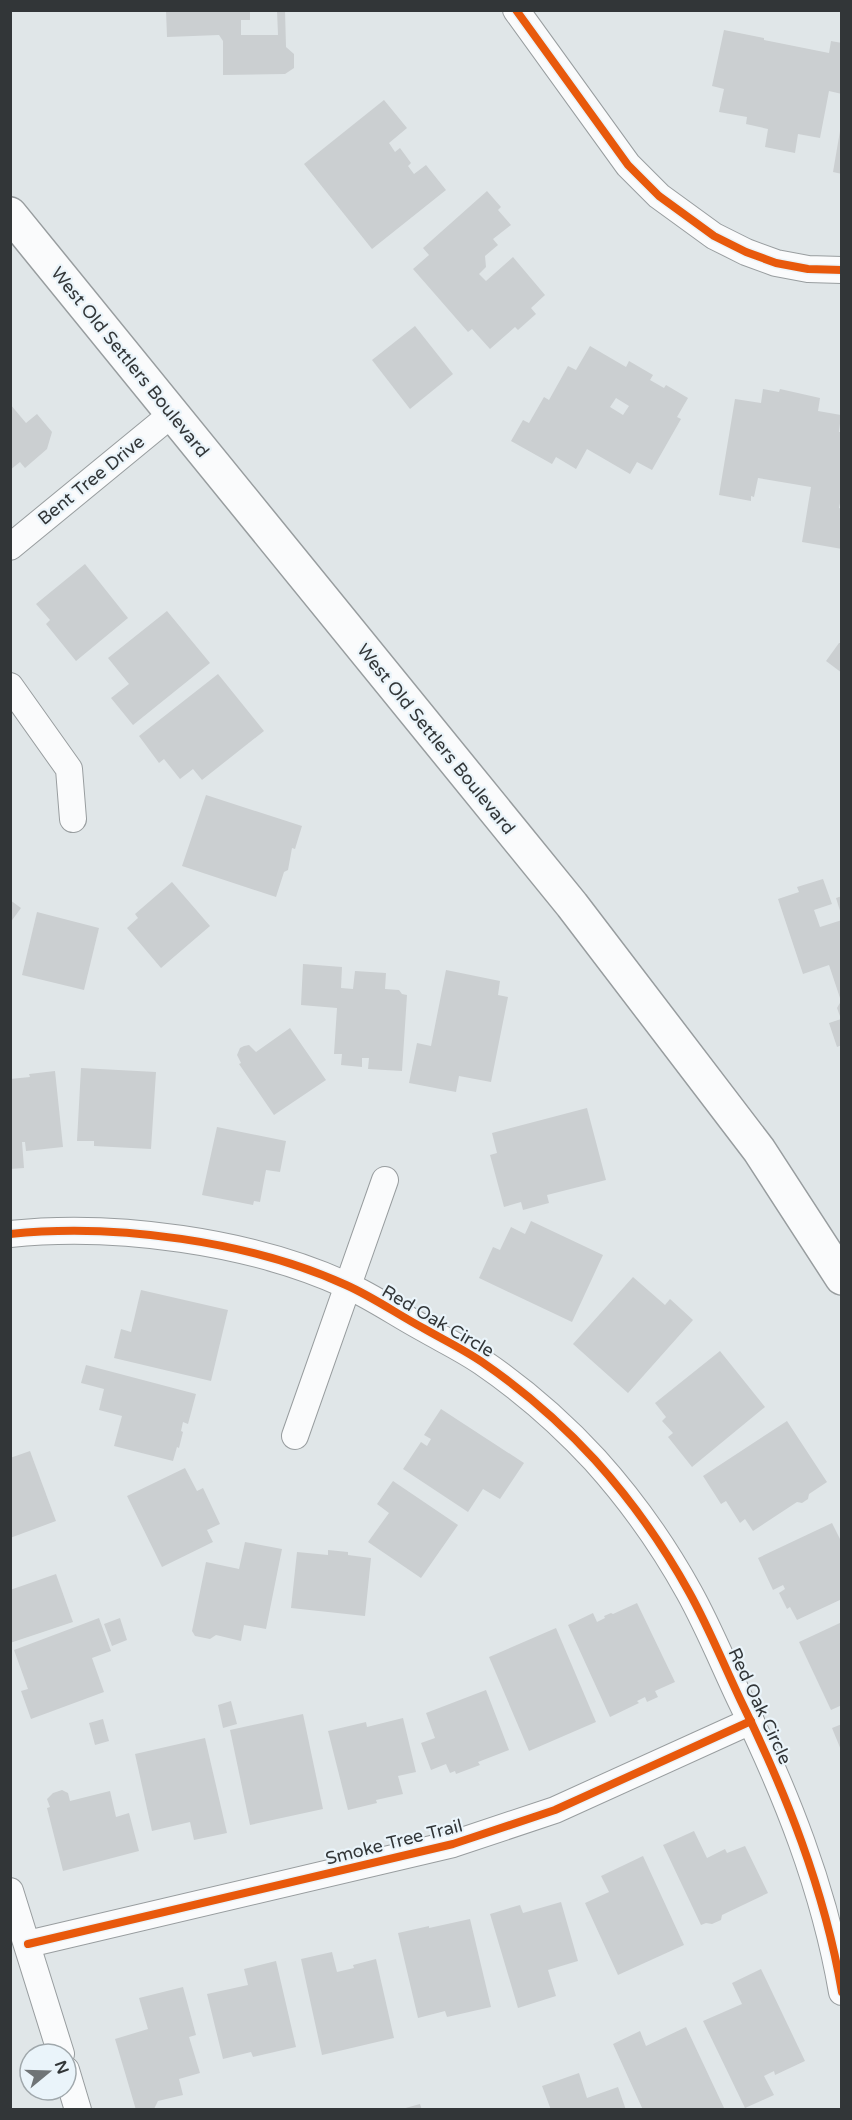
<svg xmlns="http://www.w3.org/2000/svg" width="852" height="2120" font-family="'Varela Round',sans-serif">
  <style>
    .building { fill: #cbcfd1; fill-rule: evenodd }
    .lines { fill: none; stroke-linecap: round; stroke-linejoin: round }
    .minor-casing { stroke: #989d9f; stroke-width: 28 }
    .secondary-casing { stroke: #989d9f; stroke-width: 36 }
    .minor { stroke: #fafbfc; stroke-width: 26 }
    .secondary { stroke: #fafbfc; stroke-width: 33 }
    .cycleway-casing { stroke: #eaf4fa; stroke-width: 11 }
    .cycleway { stroke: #e8590c; stroke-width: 8 }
    .labels { text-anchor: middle; stroke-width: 4.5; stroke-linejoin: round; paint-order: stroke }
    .street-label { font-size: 18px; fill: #323638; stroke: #eaf4fa }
  </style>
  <rect width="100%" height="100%" fill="#e0e6e8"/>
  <!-- building -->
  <g class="building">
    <path d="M166 10H250V20H241V35H278L277 10H285L286 47 294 54V68L285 74 223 75V41L219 35 167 37Z"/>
    <path d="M724 30 764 38V40L829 53 831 41 842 43V94L829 91 820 138 798 134 795 153 765 147 768 129 746 124 747 117 719 112 724 89 712 86Z"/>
    <path d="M384 100 407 128 389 143 395 152 400 148 411 163 408 166 414 174 426 165 446 190 372 249 304 164Z"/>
    <path d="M840 131H842V174L833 172Z"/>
    <path d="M487 191 501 207 498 210 511 225 493 239 498 245 485 256 486 267 479 274 486 281 513 257 545 295 531 308 536 314 518 330 515 327 490 349 472 329 468 332 413 269 429 255 423 248Z"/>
    <path d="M415 326 453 374 410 409 372 360Z"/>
    <path d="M590 346 626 367 629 361 653 375 650 380 664 388 666 385 688 398 677 417 681 419 652 470 637 462 630 474 587 449 576 469 556 457 552 464 511 441 523 420 529 423 544 397 549 400 568 366 576 370ZM616 398 629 406 623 415 610 407Z"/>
    <path d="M763 389 779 392 780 389 820 398 818 411 841 415 839 432H842V493L839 508 842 509V549L802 542 811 487 758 478 754 497 751 496V501L719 495 735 399 761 403Z"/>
    <path d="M10 404 26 423 37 414 52 432 47 449 25 468 20 462 10 470Z"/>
    <path d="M85 564 128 618 76 661 46 624 50 620 36 604Z"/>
    <path d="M167 611 210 663 133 725 111 698 129 684 108 658Z"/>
    <path d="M839 643H842V673L826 661Z"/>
    <path d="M218 674 264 731 202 780 193 769 180 779 164 759 159 763 139 736Z"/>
    <path d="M206 795 302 826 295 849 292 848 288 870 284 872 276 897 182 866Z"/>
    <path d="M823 879 832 904 814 910 820 927 842 920V1045L837 1047 829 1023 841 1019 837 1008 841 1001 829 965 803 974 778 899 799 892 797 887Z"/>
    <path d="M172 882 210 926 161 968 127 928 138 918 135 914Z"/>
    <path d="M842 896V914H841L836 898Z"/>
    <path d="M10 900 21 908 10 923Z"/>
    <path d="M37 912 99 928 84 990 22 975Z"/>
    <path d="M303 964 342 967 341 988 353 989 355 971 386 973 385 989 399 990 402 994 407 995 402 1071 368 1069 369 1058H362V1067L341 1065 342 1054H334L337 1008 301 1005Z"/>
    <path d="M446 970 500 981 498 995 508 997 491 1082 459 1076 456 1092 409 1083 417 1043 431 1046Z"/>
    <path d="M290 1028 326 1080 274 1115 239 1064 241 1063 237 1055 240 1048 244 1046 249 1045 256 1052Z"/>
    <path d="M81 1068 156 1072 151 1149 94 1146V1141H77Z"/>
    <path d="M55 1071 63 1147 26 1151 25 1142H22L24 1168 10 1169V1079L30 1077 29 1074Z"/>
    <path d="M587 1108 606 1180 547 1195 549 1203 523 1210 521 1202 504 1207 490 1155 497 1153 492 1133Z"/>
    <path d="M217 1127 286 1141 280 1172 266 1170 260 1202 254 1201 253 1205 202 1195Z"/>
    <path d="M531 1221 603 1255 572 1322 479 1278 493 1247 500 1250 511 1227 525 1234Z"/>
    <path d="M633 1277 665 1305 670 1299 693 1320 628 1393 573 1344Z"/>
    <path d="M141 1290 228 1310 211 1381 114 1358 121 1329 131 1332Z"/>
    <path d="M720 1351 765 1407 692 1467 668 1437 673 1433 662 1421 666 1417 655 1403Z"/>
    <path d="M86 1365 196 1394 188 1424 183 1422 181 1431 183 1432 179 1448 177 1447 173 1461 114 1446 122 1416 99 1410 104 1389 81 1383Z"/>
    <path d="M441 1409 524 1463 500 1499 483 1489 468 1512 403 1469 421 1442 427 1446 431 1439 424 1435Z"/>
    <path d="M787 1421 827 1482 809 1494 808 1499 802 1503 797 1502 753 1531 745 1519 740 1523 726 1501 721 1504 703 1476Z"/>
    <path d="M30 1451 56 1521 10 1538V1458Z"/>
    <path d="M185 1468 197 1491 203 1488 220 1524 207 1530 213 1542 162 1567 127 1496Z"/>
    <path d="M393 1481 458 1525 421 1578 368 1542 389 1513 377 1504Z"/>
    <path d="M832 1523 842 1543V1599L797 1620 790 1607 787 1609 779 1593 785 1589 783 1585 773 1590 758 1558Z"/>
    <path d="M245 1542 282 1549 266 1629 244 1625 241 1641 216 1635 210 1639 195 1636 192 1631 206 1562 239 1569Z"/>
    <path d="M328 1550 348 1552V1555L371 1558 365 1616 291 1608 297 1552 328 1555Z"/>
    <path d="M56 1574 73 1622 10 1643V1590Z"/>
    <path d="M637 1603 675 1682 655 1691 658 1697 647 1702 645 1697 637 1701 639 1703 610 1717 568 1625 593 1613 597 1622 605 1618 604 1616 611 1613 613 1614Z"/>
    <path d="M99 1618 111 1651 92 1658 104 1692 31 1719 21 1691 28 1689 14 1650Z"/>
    <path d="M120 1618 127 1640 112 1646 104 1624Z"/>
    <path d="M842 1622V1705L831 1710 799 1642Z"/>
    <path d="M556 1628 596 1722 529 1751 489 1657Z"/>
    <path d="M486 1690 509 1750 478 1762 480 1765 456 1774 455 1771 450 1773 446 1764 431 1770 421 1743 435 1738 426 1713Z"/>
    <path d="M231 1701 237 1724 223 1728 218 1705Z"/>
    <path d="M303 1714 323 1809 250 1825 230 1730Z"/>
    <path d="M403 1718 416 1772 398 1776 403 1794 376 1800 377 1803 348 1810 328 1731 366 1722 367 1727Z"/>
    <path d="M103 1719 109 1741 95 1745 89 1723Z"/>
    <path d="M842 1724V1749L841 1750 832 1728Z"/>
    <path d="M205 1738 227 1833 194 1840 190 1822 152 1831 135 1754Z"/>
    <path d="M62 1790 68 1793 70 1801 110 1791 116 1817 129 1813 139 1851 63 1871 47 1808 50 1807 47 1799 53 1793Z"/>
    <path d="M694 1831 707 1858 725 1849 727 1853 745 1846 768 1893 722 1915 721 1920 712 1924 706 1923 701 1925 663 1845Z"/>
    <path d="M643 1856 684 1945 618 1975 585 1903 609 1892 601 1876Z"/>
    <path d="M561 1902 578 1961 548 1970 556 1996 518 2008 490 1914 520 1905 523 1913Z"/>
    <path d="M470 1919 491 2007 447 2017 445 2011 418 2018 398 1933 429 1926V1928Z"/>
    <path d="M332 1952 337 1972 354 1968 353 1965 376 1959 394 2038 322 2055 301 1959Z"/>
    <path d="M276 1961 296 2047 253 2057 251 2052 223 2059 207 1994 248 1985 244 1969Z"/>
    <path d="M761 1969 805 2061 775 2075 774 2071 764 2076 774 2095 745 2108 703 2021 742 2004 732 1983Z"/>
    <path d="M183 1987 196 2035 189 2037 200 2073 179 2079 183 2095 158 2101 154 2109 136 2110 115 2039 148 2029 139 1998Z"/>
    <path d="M686 2027 725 2110H643L613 2044 640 2031 646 2046Z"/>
    <path d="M579 2073 587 2098 618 2087 626 2110H551L542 2086Z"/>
    <path d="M420 2104 422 2110H402V2109Z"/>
  </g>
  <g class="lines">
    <!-- minor casing -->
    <g class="minor-casing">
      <g id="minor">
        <path d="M516 10 628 165 659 196 714 236 746 252 776 263 808 269 842 270"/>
        <path d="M10 547 172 414"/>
        <path d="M10 686 69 769 73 819"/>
        <path d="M10 1234C115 1223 250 1241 346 1285 373 1297 397 1314 423 1328 442 1339 463 1349 482 1362 523 1390 561 1423 595 1460 631 1500 663 1545 689 1592 708 1626 723 1663 740 1699 786 1793 824 1888 842 1992"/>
        <path d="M295 1436 385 1180"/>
        <path d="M10 1891 61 2054"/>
        <path d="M28 1944 453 1844 555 1810 751 1721"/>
        <path d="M66 2070 78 2110"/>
      </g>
    </g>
    <!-- secondary casing -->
    <g class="secondary-casing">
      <path id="secondary" d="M10 214 572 905 759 1150 842 1278"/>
    </g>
    <!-- minor -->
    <use href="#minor" class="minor"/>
    <!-- secondary -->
    <use href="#secondary" class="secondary"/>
    <!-- cycleway casing -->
    <g class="cycleway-casing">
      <g id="cycleway">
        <path d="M516 10 628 165 659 196 714 236 746 252 776 263 808 269 842 270"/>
        <path d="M10 1234C115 1223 250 1241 346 1285 373 1297 397 1314 423 1328 442 1339 463 1349 482 1362 523 1390 561 1423 595 1460 631 1500 663 1545 689 1592 708 1626 723 1663 740 1699 786 1793 824 1888 842 1992"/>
        <path d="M28 1944 453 1844 555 1810 751 1721"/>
      </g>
    </g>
    <!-- cycleway -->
    <use href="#cycleway" class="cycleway"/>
  </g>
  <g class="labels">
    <!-- street labels -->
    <g class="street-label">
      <text transform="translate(130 362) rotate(51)" y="6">West Old Settlers Boulevard</text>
      <text transform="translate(91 480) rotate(-39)" y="6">Bent Tree Drive</text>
      <text transform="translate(436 739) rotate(51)" y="6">West Old Settlers Boulevard</text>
      <text transform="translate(438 1321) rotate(30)" y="6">Red Oak Circle</text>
      <text transform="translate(760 1706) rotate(65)" y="6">Red Oak Circle</text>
      <text transform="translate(394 1842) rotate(-14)" y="6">Smoke Tree Trail</text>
    </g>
  </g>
  <!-- border -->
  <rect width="852" height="2120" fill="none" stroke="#323638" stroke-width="24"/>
  <!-- north arrow -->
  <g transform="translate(48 2072) rotate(71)"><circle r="28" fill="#eaf4fa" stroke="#a0a8ac" stroke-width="1.5"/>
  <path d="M0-4.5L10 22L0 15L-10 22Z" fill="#6f7476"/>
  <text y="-9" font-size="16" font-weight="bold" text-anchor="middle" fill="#323638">N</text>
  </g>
</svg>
